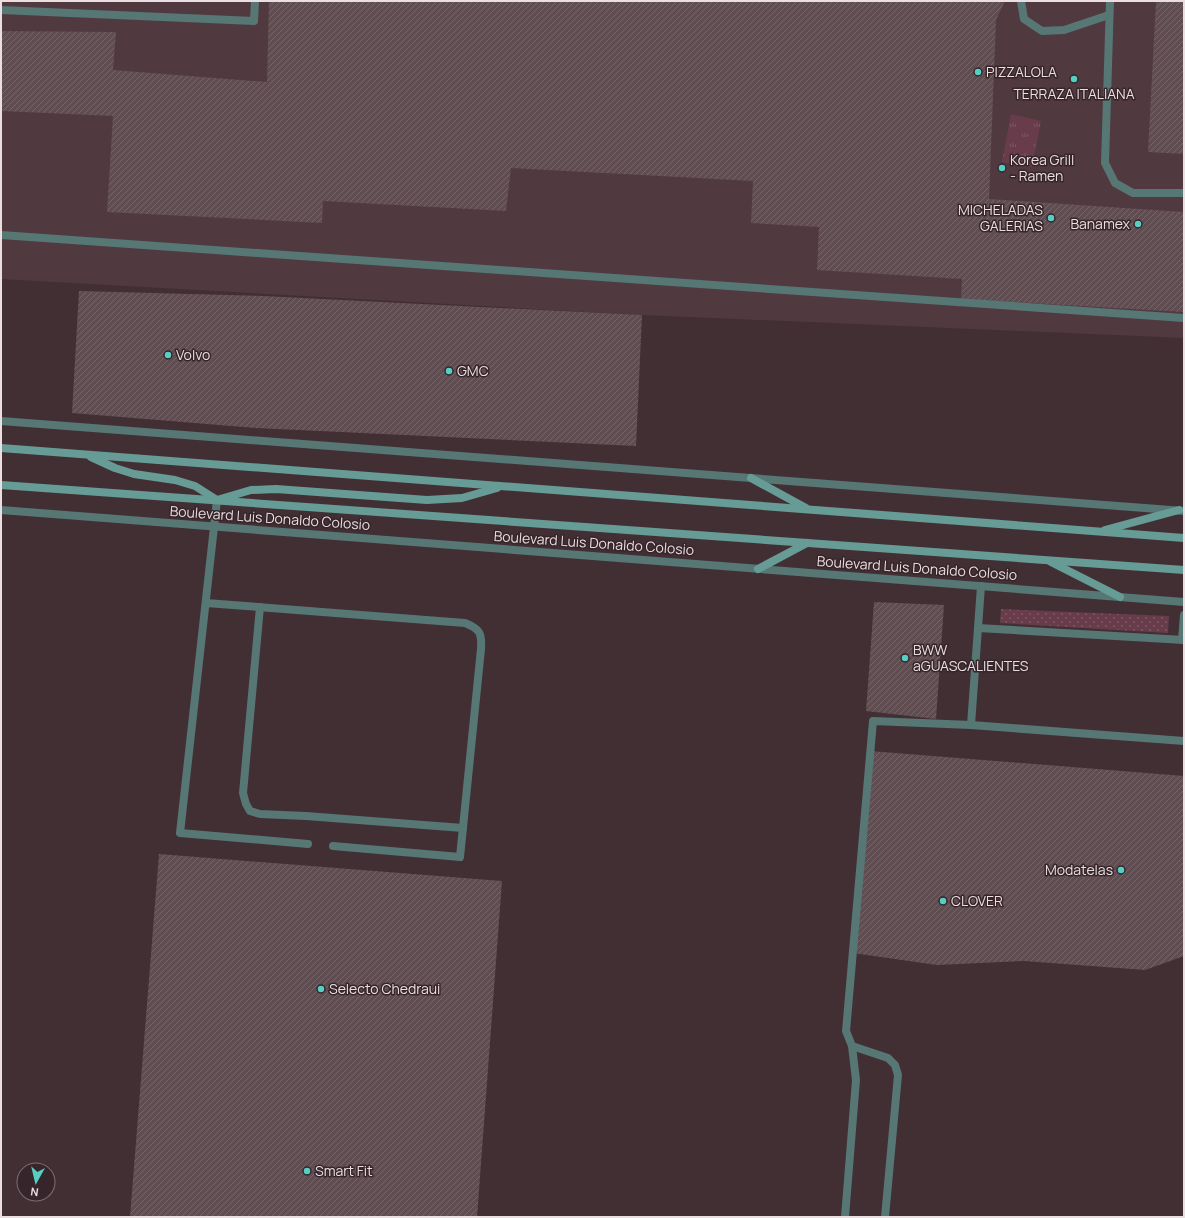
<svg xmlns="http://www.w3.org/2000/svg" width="1185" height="1218" font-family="Manrope,sans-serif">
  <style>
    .built { fill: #513940 }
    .park { fill: url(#park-tufts) }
    .garden { fill: url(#garden-dots) }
    .building { fill: url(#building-hatch) }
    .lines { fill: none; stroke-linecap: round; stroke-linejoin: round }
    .service { stroke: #567773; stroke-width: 8 }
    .minor { stroke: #567773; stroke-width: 8 }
    .secondary { stroke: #679b95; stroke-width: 8 }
    .poi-dot { fill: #56cec3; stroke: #36252a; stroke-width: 1.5 }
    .labels { text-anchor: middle; stroke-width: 3; stroke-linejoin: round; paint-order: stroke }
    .poi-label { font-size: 14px; fill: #eadee1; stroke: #36252a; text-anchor: start }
    .street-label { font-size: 14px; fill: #eadee1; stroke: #36252a }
  </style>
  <defs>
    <pattern id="park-tufts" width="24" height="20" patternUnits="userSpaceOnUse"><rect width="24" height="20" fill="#693c4b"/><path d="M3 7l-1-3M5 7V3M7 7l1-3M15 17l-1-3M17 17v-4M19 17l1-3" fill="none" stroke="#7f5865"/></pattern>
    <pattern id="garden-dots" width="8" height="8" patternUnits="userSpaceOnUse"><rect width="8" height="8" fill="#693c4b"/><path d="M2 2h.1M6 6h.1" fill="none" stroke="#7f5865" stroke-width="1.8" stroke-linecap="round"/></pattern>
    <pattern id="building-hatch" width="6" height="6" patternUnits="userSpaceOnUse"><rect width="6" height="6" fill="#5f4d52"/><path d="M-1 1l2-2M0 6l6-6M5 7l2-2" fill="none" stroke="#76666b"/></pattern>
  </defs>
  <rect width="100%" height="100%" fill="#412f34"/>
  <!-- built -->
  <path class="built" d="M1 1H1184V338L642 315 1 279Z"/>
  <!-- park -->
  <path class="park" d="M1011 114 1041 121 1032 167 1002 162Z"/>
  <!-- garden -->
  <path class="garden" d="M1001 609 1169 616 1168 633 1000 623Z"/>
  <!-- building -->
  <g class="building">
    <path d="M269 1H1005L996 20 989 199 1184 212V312L961 299 962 279 817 270 819 227 751 223 753 181 511 168 506 211 323 201 322 223 107 212 113 116 1 111V31L116 32 113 70 267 82Z"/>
    <path d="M1156 1H1184V154L1148 152Z"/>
    <path d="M79 291 263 296 642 315 636 446 256 428 72 413Z"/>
    <path d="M874 602 944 605 936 719 866 711Z"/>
    <path d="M870 751 1184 776V956L1145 970 1024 961 937 965 853 953Z"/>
    <path d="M159 854 502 881 477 1217H130Z"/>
  </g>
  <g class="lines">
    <!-- service -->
    <g class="service">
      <path d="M1021 1 1024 19 1042 31 1064 30 1109 15"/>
      <path d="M1110 1 1105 163 1115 183 1133 193H1184"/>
      <path d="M1 10 254 21 255 1"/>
      <path d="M1 235 1184 318"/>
      <path d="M217 500 180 833 308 844"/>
      <path d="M206 603 465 623C480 629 482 633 481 649L460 857 333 846"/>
      <path d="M260 607 243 793 246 804 250 811 260 814 306 816 463 828"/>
      <path d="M978 628 1184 640"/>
      <path d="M1182 640 1184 615"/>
      <path d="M971 725 981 586"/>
      <path d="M852 1046 888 1058 895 1065 898 1075 885 1217"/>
      <path d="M845 1217 856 1080 852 1046 846 1031 873 721 971 725 1184 741"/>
    </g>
    <!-- minor -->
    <g class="minor">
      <path d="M1 421 1184 511"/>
      <path d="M1 510 1184 602"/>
    </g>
    <!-- secondary -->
    <g class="secondary">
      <path d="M1 448 1184 538"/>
      <path d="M91 457 115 468 134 474 175 480 195 486 217 500 251 490 276 489 427 500 462 498 497 488"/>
      <path d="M751 478 806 508"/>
      <path d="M1 485 1184 570"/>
      <path d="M1105 530 1179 510"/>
      <path d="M1051 562 1120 597"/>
      <path d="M758 569 807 543"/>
    </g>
  </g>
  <!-- markers -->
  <g class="poi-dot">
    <circle cx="978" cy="72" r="4"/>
    <circle cx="1074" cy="79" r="4"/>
    <circle cx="1002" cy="168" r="4"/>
    <circle cx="1051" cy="218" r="4"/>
    <circle cx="1138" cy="224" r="4"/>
    <circle cx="168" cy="355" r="4"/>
    <circle cx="449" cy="371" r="4"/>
    <circle cx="905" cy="658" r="4"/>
    <circle cx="1121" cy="870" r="4"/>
    <circle cx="943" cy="901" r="4"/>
    <circle cx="321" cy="989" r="4"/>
    <circle cx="307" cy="1171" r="4"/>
  </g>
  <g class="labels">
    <!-- poi labels -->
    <g class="poi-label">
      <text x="986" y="77">PIZZALOLA</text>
      <text x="1074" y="99" text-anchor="middle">TERRAZA ITALIANA</text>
      <text x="1010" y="165">Korea Grill<tspan x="1010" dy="16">- Ramen</tspan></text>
      <text x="1043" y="215" text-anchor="end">MICHELADAS<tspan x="1043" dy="16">GALERIAS</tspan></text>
      <text x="1130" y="229" text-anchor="end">Banamex</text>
      <text x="176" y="360">Volvo</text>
      <text x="457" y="376">GMC</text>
      <text x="913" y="655">BWW<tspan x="913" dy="16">aGUASCALIENTES</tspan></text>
      <text x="1113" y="875" text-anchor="end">Modatelas</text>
      <text x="951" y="906">CLOVER</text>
      <text x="329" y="994">Selecto Chedraui</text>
      <text x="315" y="1176">Smart Fit</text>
    </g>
    <!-- street labels -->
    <g class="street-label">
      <text transform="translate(270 518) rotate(4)" y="5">Boulevard Luis Donaldo Colosio</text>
      <text transform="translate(594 543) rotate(4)" y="5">Boulevard Luis Donaldo Colosio</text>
      <text transform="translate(917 568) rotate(4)" y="5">Boulevard Luis Donaldo Colosio</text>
    </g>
  </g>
  <!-- border -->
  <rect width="1185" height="1218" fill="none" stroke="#eadee1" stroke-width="4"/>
  <!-- north arrow -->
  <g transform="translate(36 1182) rotate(188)"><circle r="19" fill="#36252a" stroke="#7e6f73"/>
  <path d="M0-3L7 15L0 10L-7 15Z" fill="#56cec3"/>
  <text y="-6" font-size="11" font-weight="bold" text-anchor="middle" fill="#eadee1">N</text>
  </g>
</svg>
